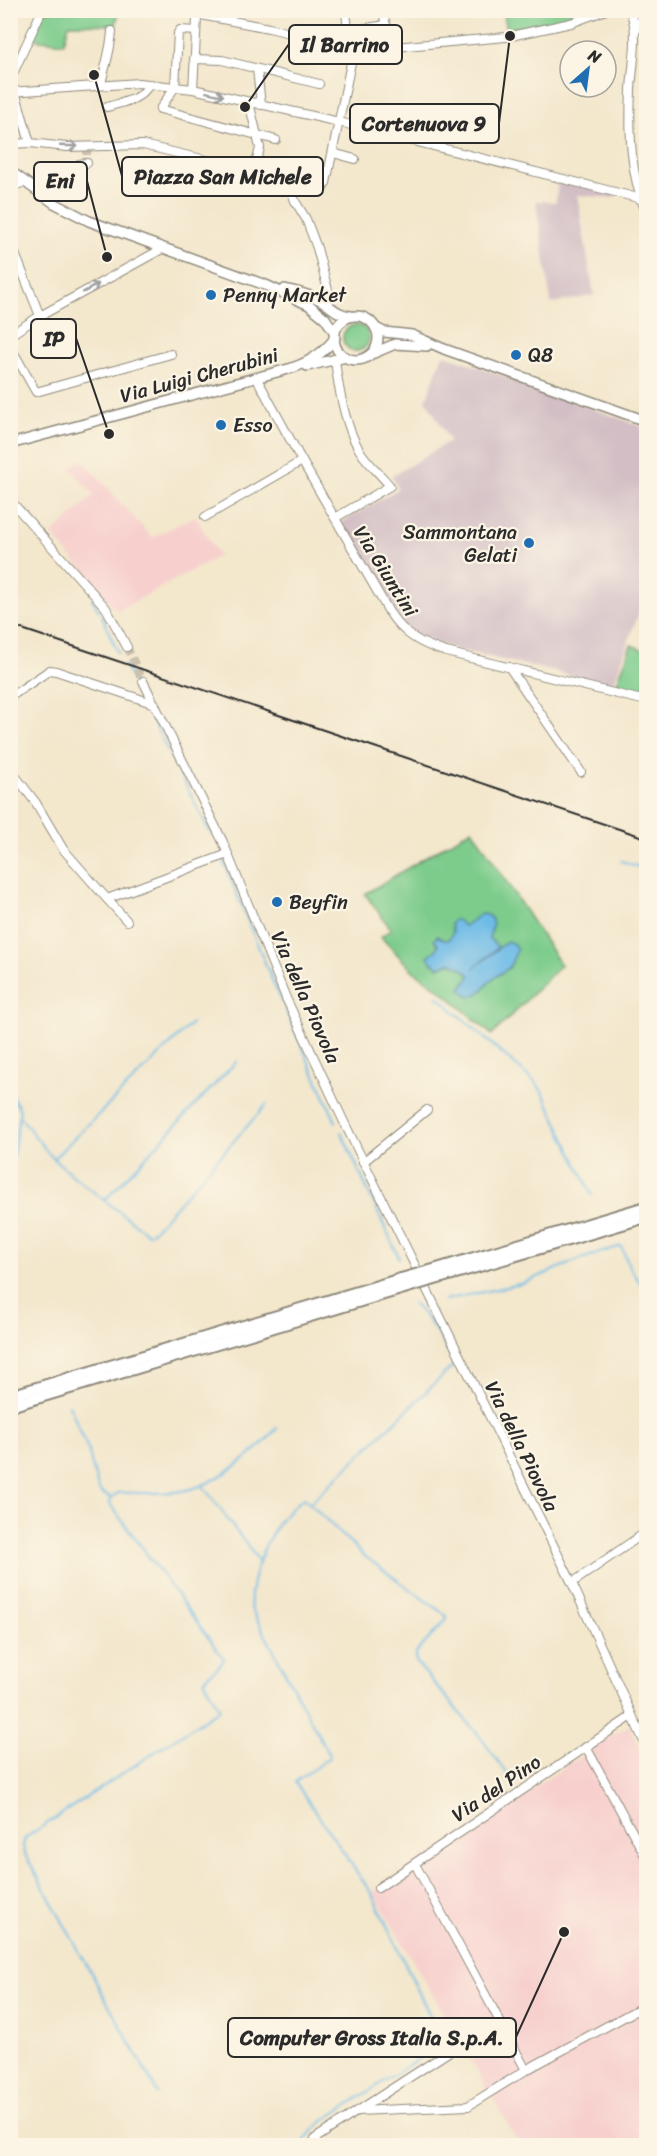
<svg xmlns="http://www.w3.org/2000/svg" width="657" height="2156" font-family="Sriracha,sans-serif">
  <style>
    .built { fill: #f7d0ce }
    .industrial { fill: #d2bec4 }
    .green { fill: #7dcc8c; stroke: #547c5c; stroke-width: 1.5 }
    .water { fill: #6dbbe7; stroke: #4c7389; stroke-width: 1.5 }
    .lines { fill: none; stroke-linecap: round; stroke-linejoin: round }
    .stream { stroke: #6dbbe7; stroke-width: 2 }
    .minor-tunnel { stroke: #cbc1ac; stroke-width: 8; stroke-dasharray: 8 4; stroke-linecap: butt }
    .minor-casing { stroke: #8f897c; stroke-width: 10 }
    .major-casing { stroke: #8f897c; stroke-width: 12 }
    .highway-casing { stroke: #8f897c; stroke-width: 14 }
    .minor { stroke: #fff; stroke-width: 8 }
    .major { stroke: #fff; stroke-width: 9 }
    .highway { stroke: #fff; stroke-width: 10 }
    .rail { stroke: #2b2b2b; stroke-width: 2 }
    .highway-bridge-casing { stroke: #8f897c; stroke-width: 14; stroke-linecap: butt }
    .highway-bridge { stroke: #fff; stroke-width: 10 }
    .oneway { stroke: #a0a0a0 }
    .poi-dot { fill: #1f6fb2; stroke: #fcf5e5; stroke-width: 2 }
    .labels { text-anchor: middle; stroke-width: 4.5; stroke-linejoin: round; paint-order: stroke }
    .poi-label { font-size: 20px; fill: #2b2b2b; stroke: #fcf5e5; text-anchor: start }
    .street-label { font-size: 20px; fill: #2b2b2b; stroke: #fcf5e5 }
    .leader { fill: none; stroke: #2b2b2b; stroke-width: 2 }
    .callout-dot { fill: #2b2b2b; stroke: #fcf5e5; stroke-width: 2 }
    .callout { fill: #fcf5e5; stroke: #2b2b2b; stroke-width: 2 }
    .callout-label { font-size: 21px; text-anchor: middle; font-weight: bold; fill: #2b2b2b }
  </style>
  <rect width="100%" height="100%" fill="#fcf5e5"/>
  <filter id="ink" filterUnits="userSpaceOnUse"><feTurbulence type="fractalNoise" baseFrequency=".0167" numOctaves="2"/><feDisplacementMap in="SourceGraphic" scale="12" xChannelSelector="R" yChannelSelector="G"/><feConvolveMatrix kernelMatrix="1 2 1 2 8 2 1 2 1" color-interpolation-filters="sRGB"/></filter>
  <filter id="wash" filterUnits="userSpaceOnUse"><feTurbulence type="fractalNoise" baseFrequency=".008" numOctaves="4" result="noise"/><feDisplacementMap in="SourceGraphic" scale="24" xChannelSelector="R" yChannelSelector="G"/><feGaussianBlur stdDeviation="1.35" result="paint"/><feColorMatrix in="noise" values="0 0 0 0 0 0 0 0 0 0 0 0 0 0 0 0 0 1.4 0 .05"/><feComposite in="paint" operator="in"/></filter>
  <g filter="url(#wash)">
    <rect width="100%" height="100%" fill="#f3e7cc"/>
    <!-- built -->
    <g class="built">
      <path d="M82 459 152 538 195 516 219 556 117 611 52 534 94 495 70 468Z"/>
      <path d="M629 1725 646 1761V2145H520L373 1892Z"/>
    </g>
    <!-- industrial -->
    <g class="industrial">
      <path d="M558 178 616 193 613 198 577 195 594 295 551 304 536 201 556 202Z"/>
      <path d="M443 354 646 428V592L613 685 463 651 431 642 416 634 405 627 340 523 398 489 392 476 450 441 426 400Z"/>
    </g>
    <!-- green -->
    <g class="green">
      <path d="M45 11H119L116 25 69 24 64 43 32 39Z"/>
      <path d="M503 11V10L587 11C562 22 535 26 507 29Z"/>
      <circle cx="356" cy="338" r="13"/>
      <path d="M631 645 646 651V693L617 683Z"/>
      <path d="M472 829 561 965 492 1035 443 992 412 970 381 937 391 929 365 894Z"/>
    </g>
    <!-- water -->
    <path class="water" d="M481 914C497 915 493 927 489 938L498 947 473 969 507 941 514 944 517 950 509 968 492 979 481 992 470 997 461 989 470 976C465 969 458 966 451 962L439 967 431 962 428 956 436 950 438 945 434 940 437 936 444 940H448L453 932 451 924 453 920H457L464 926Z"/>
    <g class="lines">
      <!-- stream -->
      <g class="stream">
        <path d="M92 599 99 611"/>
        <path d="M102 616 118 653"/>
        <path d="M125 665 139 696"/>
        <path d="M145 706 212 836"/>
        <path d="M223 860 272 980 336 1122"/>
        <path d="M621 861 646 869"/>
        <path d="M437 996 537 1084 544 1095 592 1195"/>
        <path d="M10 1092 20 1110 10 1174"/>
        <path d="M20 1117 49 1154 73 1176 148 1234 154 1230 267 1104"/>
        <path d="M341 1132 399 1258"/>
        <path d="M54 1158 192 1023"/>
        <path d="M104 1201 237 1061"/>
        <path d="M444 1300 521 1284 578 1260 621 1246 630 1268 646 1291"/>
        <path d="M69 1405 88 1449 97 1484 101 1493 111 1498"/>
        <path d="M203 1486 260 1563"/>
        <path d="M111 1498 110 1504 224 1659C220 1670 208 1671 204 1681L220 1709 25 1838 23 1846 25 1854 158 2093"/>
        <path d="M111 1498 118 1493C139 1492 167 1495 187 1490 219 1483 257 1452 277 1428"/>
        <path d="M310 1503 453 1366 454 1363C443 1340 431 1321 413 1303"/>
        <path d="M305 2146V2139L323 2121 443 2043 372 1894 295 1782 330 1757 251 1608C248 1581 266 1538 283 1517 289 1509 297 1504 304 1498L363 1555 447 1616 446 1620 416 1653V1662L481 1738 511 1779"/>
      </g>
    </g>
  </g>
  <g filter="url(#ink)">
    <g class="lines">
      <!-- minor-tunnel -->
      <g class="minor-tunnel">
        <path d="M87 147V163"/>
        <path d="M127 647 143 681"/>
      </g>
      <!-- minor casing -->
      <g class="minor-casing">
        <g id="minor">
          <path d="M348 10 346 11 348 31 386 25"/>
          <path d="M383 10 390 49"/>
          <path d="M630 12C640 31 632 68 631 90 629 131 630 174 646 212"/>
          <path d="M196 31 180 30 178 33 175 87 160 109 276 140"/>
          <path d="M635 33 645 10"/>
          <path d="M350 51 506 37 571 23 606 10"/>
          <path d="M194 59 222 60 319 84"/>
          <path d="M257 69 261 105"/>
          <path d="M10 80 42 10"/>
          <path d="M101 84C105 66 111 50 112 31"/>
          <path d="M193 89 197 18 201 15"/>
          <path d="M15 91 30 143"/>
          <path d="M10 92 139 83 193 89 339 122 646 200"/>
          <path d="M249 102 260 148 254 171"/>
          <path d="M107 107C123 102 142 100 149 84"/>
          <path d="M10 144 30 143 67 147 143 145 248 170 289 183 322 190 326 183 352 58 350 51 344 46 269 28 201 15 190 10"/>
          <path d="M333 153 355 159"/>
          <path d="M79 164 87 163"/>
          <path d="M289 183 295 201 306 219 317 248 329 294 327 305"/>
          <path d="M10 188 24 182"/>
          <path d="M10 241 40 316"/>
          <path d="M10 335 40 316 162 249"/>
          <path d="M10 346 36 392 171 354"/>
          <path d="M335 359C338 387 346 431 362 454 370 465 381 475 390 486L335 518"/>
          <path d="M256 377 302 461 389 612C404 635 421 644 446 652L646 701"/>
          <path d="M10 500 106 608 127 647"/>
          <path d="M205 517 302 461"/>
          <path d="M509 667 581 772"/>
          <path d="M143 681 223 842 286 998 344 1122 572 1583 646 1746"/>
          <path d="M10 697 50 670 56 671 155 704"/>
          <path d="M10 769 36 803 63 849 107 899 228 854"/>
          <path d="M107 899 127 921"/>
          <path d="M363 1162 427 1110"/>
          <path d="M572 1583 646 1532"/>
          <path d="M586 1747 646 1857"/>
          <path d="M415 1864 526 2070"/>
          <path d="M378 1888 632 1716"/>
          <path d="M358 2111 468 2106 526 2070 646 2005"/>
          <path d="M311 2146 316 2138 450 2051"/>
        </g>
      </g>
      <!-- major casing -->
      <g class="major-casing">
        <g id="major">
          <path d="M10 171 54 203 89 221 268 286 309 305 325 318 335 333"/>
          <path d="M285 289C296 292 307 294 318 299 331 305 336 315 351 316"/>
          <circle cx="356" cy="338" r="22"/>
          <path d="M376 328 384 332 412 335 444 349 646 421"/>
          <path d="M374 353 395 344 427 346"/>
          <path d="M307 366 346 357"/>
          <path d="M10 444 292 368C310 362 324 353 335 338"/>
        </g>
      </g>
      <!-- highway casing -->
      <g class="highway-casing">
        <g id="highway">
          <path d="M437 1269 646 1207"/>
          <path d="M442 1277 646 1217"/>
          <path d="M10 1396 401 1279"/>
          <path d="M10 1406 404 1288"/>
        </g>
      </g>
      <!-- minor -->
      <use href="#minor" class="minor"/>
      <!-- major -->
      <use href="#major" class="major"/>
      <!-- highway -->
      <use href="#highway" class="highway"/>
      <!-- rail -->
      <path class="rail" d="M10 625 646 838"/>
      <!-- highway-bridge casing -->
      <g class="highway-bridge-casing">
        <g id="highway-bridge">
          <path d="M401 1279 437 1269"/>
          <path d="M404 1288 442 1277"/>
        </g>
      </g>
      <!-- highway-bridge -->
      <use href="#highway-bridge" class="highway-bridge"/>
    </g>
    <!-- one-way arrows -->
    <defs><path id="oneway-shaft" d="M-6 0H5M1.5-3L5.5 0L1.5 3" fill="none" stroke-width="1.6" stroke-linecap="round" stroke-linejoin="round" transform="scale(1.5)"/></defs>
    <g class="oneway">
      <use href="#oneway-shaft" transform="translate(215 94) rotate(12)"/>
      <use href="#oneway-shaft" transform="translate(69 146) rotate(2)"/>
      <use href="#oneway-shaft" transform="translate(91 288) rotate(-29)"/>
    </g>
  </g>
  <!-- markers -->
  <g class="poi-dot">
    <circle cx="211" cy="295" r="6"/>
    <circle cx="516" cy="355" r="6"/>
    <circle cx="221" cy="425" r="6"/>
    <circle cx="529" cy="543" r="6"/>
    <circle cx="277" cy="902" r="6"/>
  </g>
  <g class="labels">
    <!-- poi labels -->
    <g class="poi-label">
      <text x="223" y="302">Penny Market</text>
      <text x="528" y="362">Q8</text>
      <text x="233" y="432">Esso</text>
      <text x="517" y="539" text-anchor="end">Sammontana<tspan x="517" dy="23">Gelati</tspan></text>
      <text x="289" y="909">Beyfin</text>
    </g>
    <!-- street labels -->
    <g class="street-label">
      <text transform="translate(199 375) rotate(-15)" y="7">Via Luigi Cherubini</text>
      <text transform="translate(386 571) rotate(58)" y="7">Via Giuntini</text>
      <text transform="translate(306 997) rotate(66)" y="7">Via della Piovola</text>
      <text transform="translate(522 1446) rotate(64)" y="7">Via della Piovola</text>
      <text transform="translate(496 1788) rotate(-34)" y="7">Via del Pino</text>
    </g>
  </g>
  <!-- callouts -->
  <path class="leader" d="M245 107L289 44M510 36L499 123M94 75L122 176M107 257L87 181M109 434L76 338M564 1932L516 2037"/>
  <g class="callout-dot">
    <circle cx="245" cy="107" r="6"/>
    <circle cx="510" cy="36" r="6"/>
    <circle cx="94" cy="75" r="6"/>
    <circle cx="107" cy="257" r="6"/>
    <circle cx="109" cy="434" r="6"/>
    <circle cx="564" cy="1932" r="6"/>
  </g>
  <g class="callout">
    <rect x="289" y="25" width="113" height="39" rx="6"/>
    <rect x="350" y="104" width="149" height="39" rx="6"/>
    <rect x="122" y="157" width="201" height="39" rx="6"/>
    <rect x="34" y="162" width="53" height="39" rx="6"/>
    <rect x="31" y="319" width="45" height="39" rx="6"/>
    <rect x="228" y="2018" width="288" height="39" rx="6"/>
  </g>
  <g class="callout-label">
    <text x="345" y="52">Il Barrino</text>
    <text x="424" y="131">Cortenuova 9</text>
    <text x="223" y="184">Piazza San Michele</text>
    <text x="60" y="188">Eni</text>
    <text x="54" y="346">IP</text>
    <text x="372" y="2045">Computer Gross Italia S.p.A.</text>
  </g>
  <!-- margin -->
  <rect width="657" height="2156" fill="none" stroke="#fcf5e5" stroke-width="36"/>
  <!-- north arrow -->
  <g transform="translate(588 69) rotate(28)"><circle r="28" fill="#fcf5e5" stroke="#a8a49b" stroke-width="1.5"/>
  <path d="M0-4.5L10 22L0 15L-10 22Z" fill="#1f6fb2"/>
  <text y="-9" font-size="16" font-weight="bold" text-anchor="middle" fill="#2b2b2b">N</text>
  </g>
</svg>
